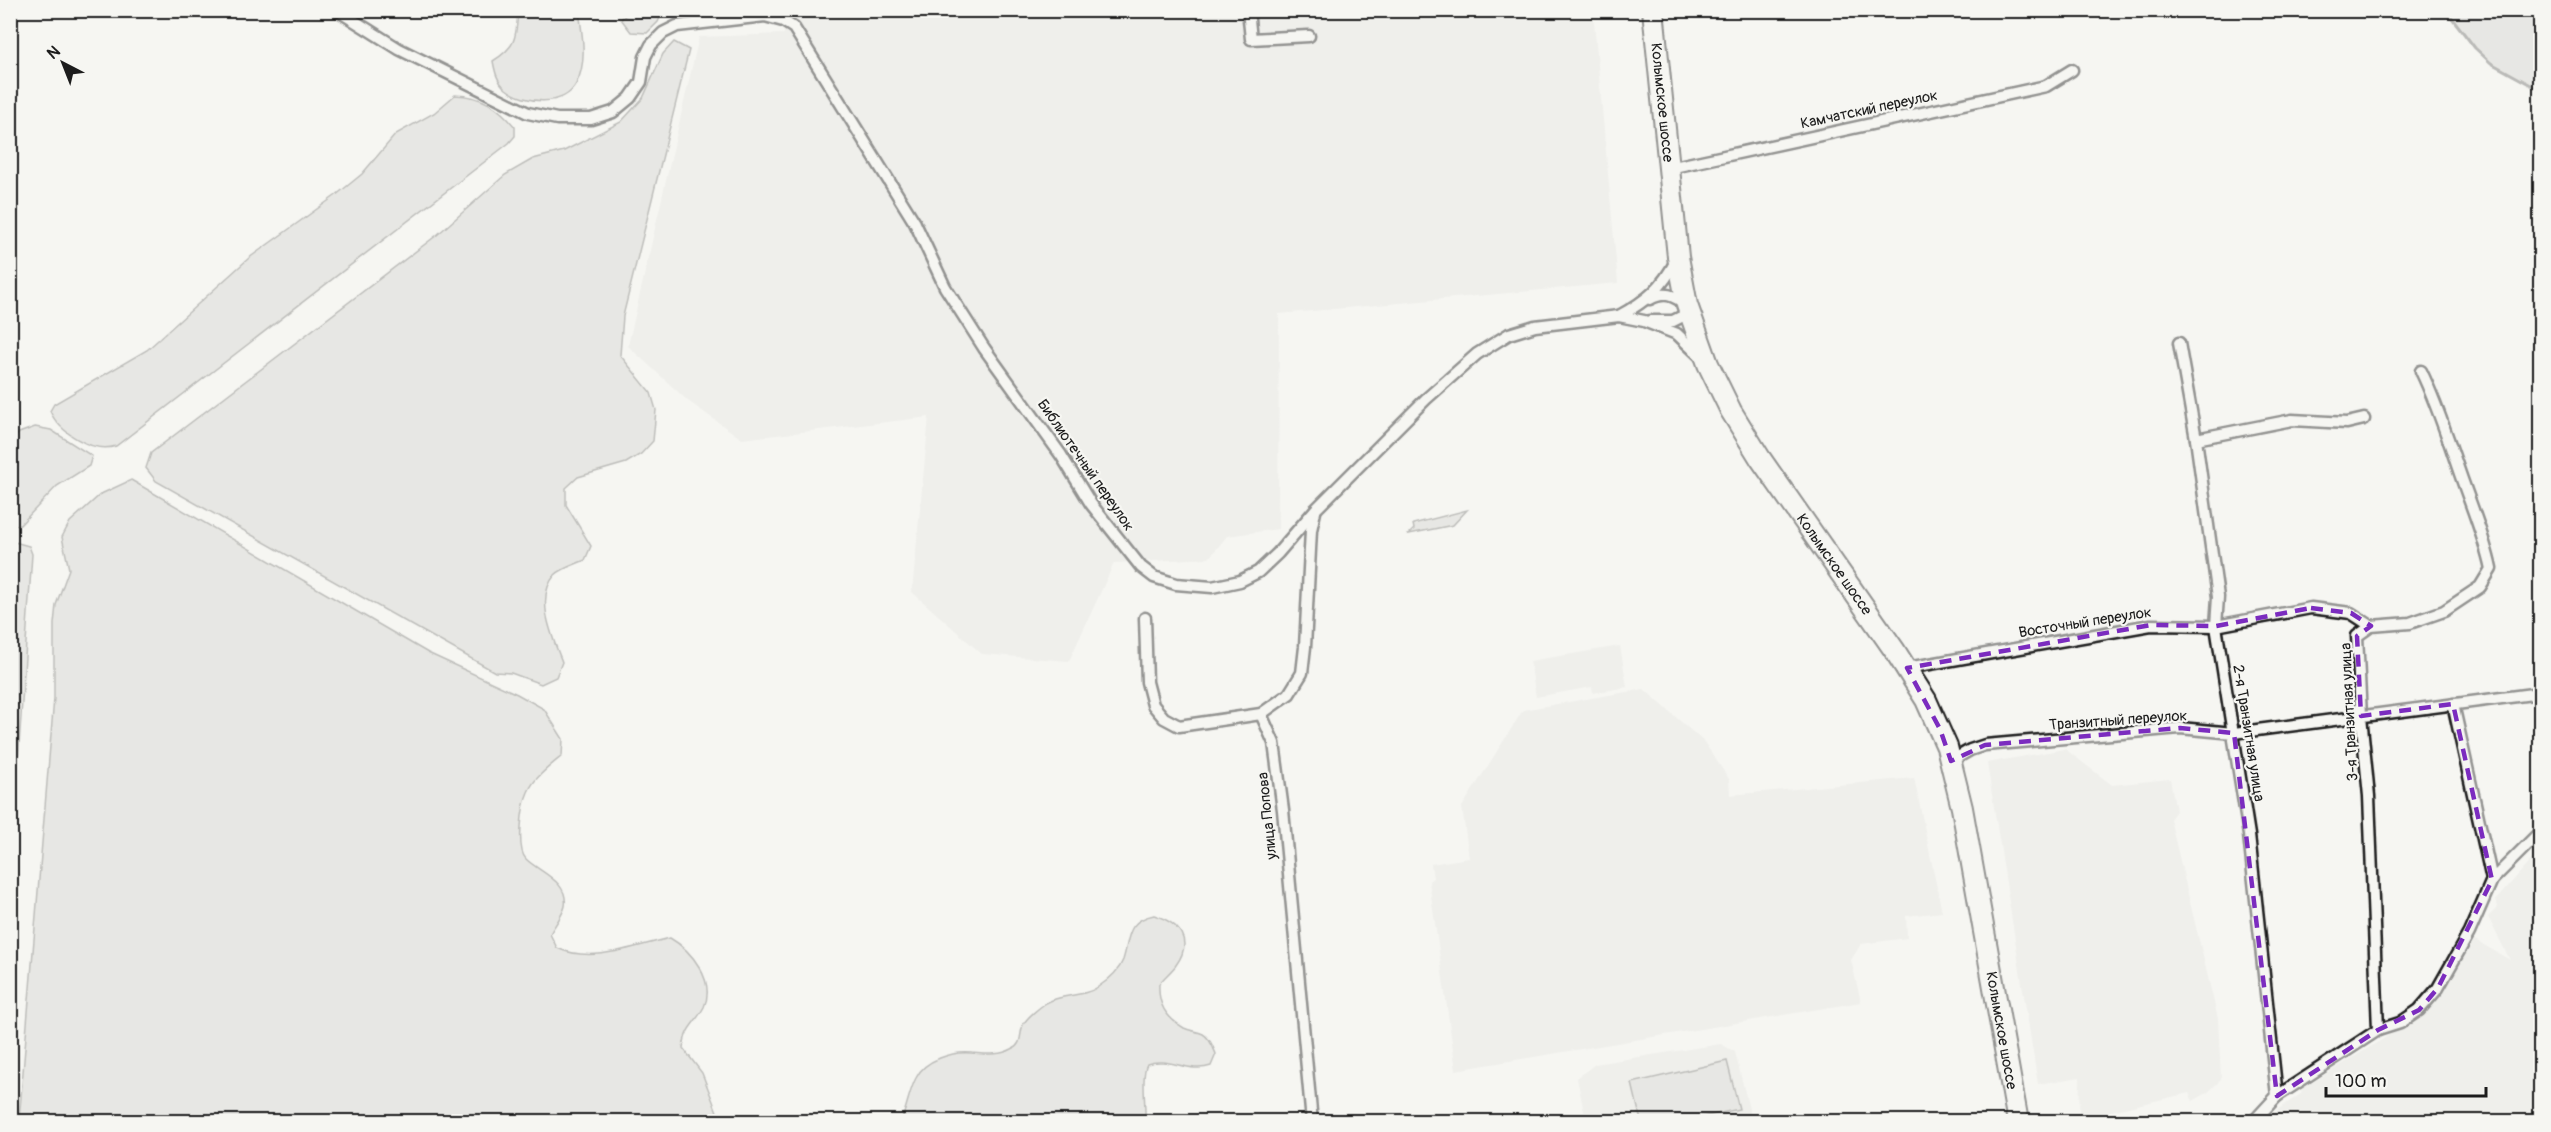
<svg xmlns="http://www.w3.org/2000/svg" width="2551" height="1132" font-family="Pangolin,sans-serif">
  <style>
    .built { fill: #e6e6e2 }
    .green { fill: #d6d6d2; stroke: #797977; stroke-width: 1.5 }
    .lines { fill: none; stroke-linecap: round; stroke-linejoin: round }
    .stream { stroke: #727271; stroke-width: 3 }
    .street-casing { stroke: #1c1c1c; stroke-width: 15 }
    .highway-casing { stroke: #1c1c1c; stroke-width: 24 }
    .street { stroke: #f6f6f2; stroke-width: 10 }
    .highway { stroke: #f6f6f2; stroke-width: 20 }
    .marked { fill: none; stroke: #7b2cbf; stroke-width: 4.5; stroke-dasharray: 12 8; stroke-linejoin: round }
    .labels { text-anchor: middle; stroke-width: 4.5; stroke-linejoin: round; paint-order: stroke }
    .street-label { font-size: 15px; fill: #1c1c1c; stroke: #f6f6f2 }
  </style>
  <rect width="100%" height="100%" fill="#f6f6f2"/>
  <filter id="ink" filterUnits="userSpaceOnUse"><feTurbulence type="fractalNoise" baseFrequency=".0167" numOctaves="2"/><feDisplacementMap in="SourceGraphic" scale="12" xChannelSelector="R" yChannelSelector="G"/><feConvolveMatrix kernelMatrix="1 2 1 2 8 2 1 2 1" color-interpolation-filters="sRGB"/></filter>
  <g filter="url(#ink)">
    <!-- built -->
    <g class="built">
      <path d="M781 10 1593 11 1618 283 1279 314 1278 529 1227 536 1209 558 1114 563 1069 661 982 654 912 592 929 417 742 439 688 401 628 346 699 37 784 34Z"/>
      <path d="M1620 646 1627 687 1593 693 1592 687 1536 697 1530 661Z"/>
      <path d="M1644 689 1704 742 1729 779 1730 795 1914 778 1942 912 1906 916 1907 938 1861 944 1851 960 1861 1002 1456 1070 1429 881 1433 878 1431 864 1469 858 1462 807 1523 710Z"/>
      <path d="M2065 749 2112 785 2170 779 2176 811 2170 819 2218 1019 2221 1080 2207 1093 2193 1101 2189 1093 2107 1112 2108 1121H2079L2080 1077 2038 1084 1987 763Z"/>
      <path d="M2540 850V1121L2264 1122 2265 1118 2301 1094 2302 1089 2422 1015 2475 940 2510 960 2488 917 2498 907 2496 900Z"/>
      <path d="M1721 1044 1735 1052 1752 1121H1586L1577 1078 1595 1064Z"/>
    </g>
    <!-- green -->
    <g class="green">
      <path d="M518 11H579C582 33 588 62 576 84 564 107 524 104 506 89 497 81 495 72 493 61 517 46 516 37 518 11Z"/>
      <path d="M631 11V10L663 11 658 22 647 33 631 32 621 19Z"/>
      <path d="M2446 11H2540V90L2491 63 2475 48Z"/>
      <path d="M674 42 689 50 623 316 620 355 651 393 656 410 653 441 641 454 626 463 578 477 566 488V505L591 546 585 560C577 564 562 568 555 575 534 598 553 638 562 662L556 677 541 684 511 673 495 672 156 481 146 468 151 453 437 235 505 175 533 159 564 151 621 122 643 98 663 54Z"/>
      <path d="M455 95C482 96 499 107 515 127V136L509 143 116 446C93 454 59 432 50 411L54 404 147 350 249 258 335 196 362 174 396 134 434 113Z"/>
      <path d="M35 427 51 430 92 456 89 466 57 486 20 525H11V442L19 433Z"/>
      <path d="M131 480 428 653 517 694 544 709 563 739 562 756C550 766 534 778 528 792 522 805 516 849 526 859 539 872 569 881 565 906 563 915 554 926 550 934L557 948C592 964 635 946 670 938 691 950 716 981 704 1007 695 1025 686 1025 683 1048L702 1073 719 1117 722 1121H19L54 698V624L56 605 69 569 62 537 70 522 101 494Z"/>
      <path d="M1467 510 1453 525 1409 534 1414 529 1413 524Z"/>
      <path d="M11 541 29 546 32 554 11 864Z"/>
      <path d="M1154 915C1179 923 1194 940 1176 965 1171 972 1164 977 1159 984 1158 1004 1165 1017 1184 1028 1190 1031 1197 1031 1203 1034 1210 1038 1213 1047 1216 1054L1211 1066C1189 1074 1168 1056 1147 1064 1141 1075 1146 1106 1145 1121H901C907 1108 909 1091 916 1078 924 1060 953 1051 972 1053 987 1054 999 1056 1012 1049 1023 1044 1019 1034 1023 1025 1026 1018 1040 1007 1046 1003 1062 993 1082 998 1098 987 1107 981 1119 971 1123 960 1130 939 1125 921 1154 915Z"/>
      <path d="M1727 1061 1739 1109 1684 1121H1641L1632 1083Z"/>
    </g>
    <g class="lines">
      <!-- stream -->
      <path class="stream" d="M2446 10 2475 48 2491 63 2540 90"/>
      <!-- street casing -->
      <g class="street-casing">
        <g id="street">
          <path d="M337 10 399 49 528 113 557 119H591L613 112 630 98 641 82 645 57 651 45 663 33 677 26 765 16 783 21 794 28 915 223 945 287 984 348 1061 455 1091 504 1141 567 1154 577 1176 584 1212 587 1240 581 1258 572 1278 553 1316 509 1426 399 1477 354 1509 334 1535 326 1619 316 1644 321 1677 334 1701 357"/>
          <path d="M1248 10 1251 39 1309 36"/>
          <path d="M1669 168 2046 86 2072 70"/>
          <path d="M1650 299C1665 291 1673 295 1687 305"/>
          <path d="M1619 316C1648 300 1662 288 1677 259"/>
          <path d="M1650 321H1673L1689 313"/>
          <path d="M2179 343 2196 439 2218 597 2216 626 2249 835 2277 1096 2253 1122"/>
          <path d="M2196 439 2292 420 2347 423 2364 419"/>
          <path d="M1145 618 1147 682 1153 705 1164 718 1179 726 1261 714 1289 694 1302 673 1305 647 1311 530 1315 512"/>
          <path d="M1907 668 2151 625 2216 626 2311 608 2351 613 2371 626"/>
          <path d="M1261 714 1274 743 1283 810 1312 1122"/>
          <path d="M1951 761 1970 750 1985 745 2180 728 2234 733 2540 693"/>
          <path d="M2492 880 2540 832"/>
          <path d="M2378 1030 2400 1023 2419 1010 2438 988 2469 933 2492 880 2453 704"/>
          <path d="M2277 1096 2378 1030 2369 796 2361 716 2357 636 2371 626 2410 623 2444 611 2480 587 2491 569C2485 540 2474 513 2464 485 2450 446 2439 408 2421 371"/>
        </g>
      </g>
      <!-- highway casing -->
      <g class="highway-casing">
        <g id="highway">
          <path id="s1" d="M1653 10 1678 257 1687 305 1708 364 1731 411 1760 458 1895 651 1926 700 1947 747 1962 808 2018 1122"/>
        </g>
      </g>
      <!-- street -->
      <use href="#street" class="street"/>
      <!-- highway -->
      <use href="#highway" class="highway"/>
    </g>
  </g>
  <!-- marked area -->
  <path d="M0 0H2551V1132H0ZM2311 608 2351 613 2371 626 2357 636 2361 716 2453 704 2492 880 2438 988 2419 1010 2378 1030 2277 1096 2234 733 2180 728 1985 745 1951 761 1940 729 1907 668 2151 625 2216 626Z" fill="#f6f6f2" fill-opacity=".55" fill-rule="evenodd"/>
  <path class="marked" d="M2311 608 2351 613 2371 626 2357 636 2361 716 2453 704 2492 880 2438 988 2419 1010 2378 1030 2277 1096 2234 733 2180 728 1985 745 1951 761 1940 729 1907 668 2151 625 2216 626Z"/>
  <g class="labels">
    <!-- street labels -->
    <g class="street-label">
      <text dy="5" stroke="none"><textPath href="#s1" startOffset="93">Колымское шоссе</textPath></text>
      <text transform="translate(1869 109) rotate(-12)" y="5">Камчатский переулок</text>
      <text transform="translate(1086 465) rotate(55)" y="5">Библиотечный переулок</text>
      <text dy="5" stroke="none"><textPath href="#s1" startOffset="597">Колымское шоссе</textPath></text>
      <text transform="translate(2085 622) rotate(-9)" y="5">Восточный переулок</text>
      <text transform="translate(2349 712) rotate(-93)" y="5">3-я Транзитная улица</text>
      <text transform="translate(2118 720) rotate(-4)" y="5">Транзитный переулок</text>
      <text transform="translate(2249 733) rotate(81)" y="5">2-я Транзитная улица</text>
      <text transform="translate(1267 816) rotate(-96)" y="5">улица Попова</text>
      <text dy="5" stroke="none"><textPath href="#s1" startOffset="1101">Колымское шоссе</textPath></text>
    </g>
  </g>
  <!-- margin -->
  <rect width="2551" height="1132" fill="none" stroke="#f6f6f2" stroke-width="36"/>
  <rect x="18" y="18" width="2515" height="1096" fill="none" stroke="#1c1c1c" stroke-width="2" filter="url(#ink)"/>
  <!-- north arrow -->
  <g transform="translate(63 63) rotate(318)" stroke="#f6f6f2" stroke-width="4.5" paint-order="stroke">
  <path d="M0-4.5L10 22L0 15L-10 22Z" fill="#1c1c1c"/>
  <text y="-9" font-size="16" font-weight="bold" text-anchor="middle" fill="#1c1c1c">N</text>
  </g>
  <!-- scale -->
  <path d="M2326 1087v9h160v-9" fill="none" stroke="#1c1c1c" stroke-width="3"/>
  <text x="2335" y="1087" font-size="18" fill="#1c1c1c" stroke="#f6f6f2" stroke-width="4.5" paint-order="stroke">100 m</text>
</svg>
